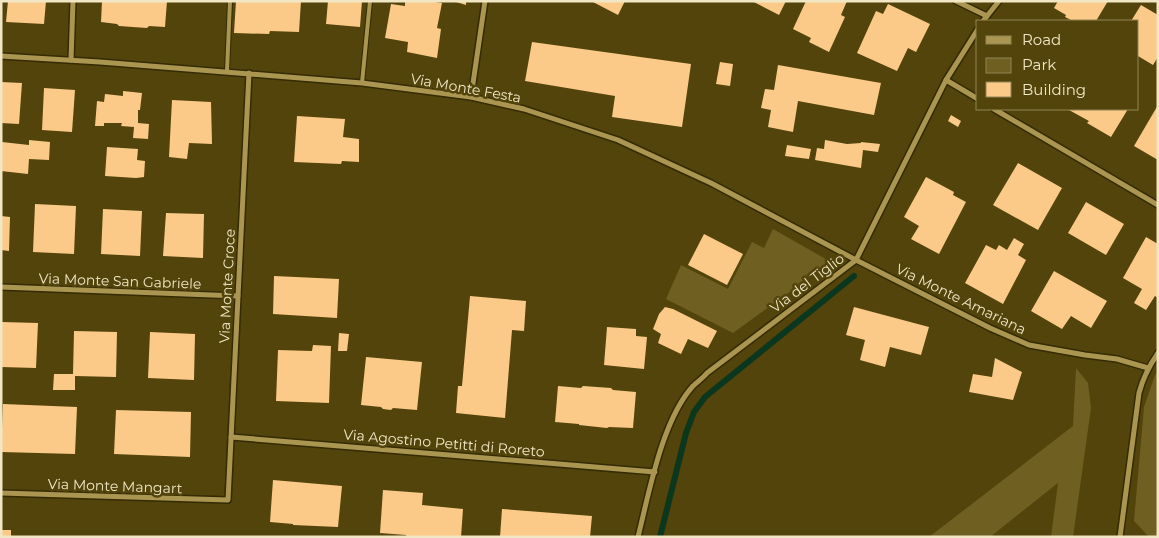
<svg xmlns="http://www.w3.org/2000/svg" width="1159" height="538" font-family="Montserrat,sans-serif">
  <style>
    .green { fill: #6f5f21 }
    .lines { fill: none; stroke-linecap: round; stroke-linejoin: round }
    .stream { stroke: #0b371e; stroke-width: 6 }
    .building { fill: #fbca89 }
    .service-casing { stroke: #352b04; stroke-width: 6 }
    .minor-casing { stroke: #352b04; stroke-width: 8 }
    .service { stroke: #aa9651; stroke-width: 4 }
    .minor { stroke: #aa9651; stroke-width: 5 }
    .labels { text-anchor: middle; stroke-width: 5; stroke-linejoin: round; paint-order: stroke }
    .street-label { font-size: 14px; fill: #f1e7c5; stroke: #52440b }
  </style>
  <rect width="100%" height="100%" fill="#52440b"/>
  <!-- green -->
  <g class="green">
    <path d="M773 229 831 262 733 333 666 299 681 265 728 289 752 242 764 248Z"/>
    <path d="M1076 368 1088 383 1091 408 1073 537H1051L1058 483 990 537H929L1073 426Z"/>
    <path d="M1158 371V537H1149L1134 521 1144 407 1155 375Z"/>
  </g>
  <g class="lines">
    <!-- stream -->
    <path class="stream" d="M660 537 686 433 694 412 705 397 854 276"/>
  </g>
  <!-- building -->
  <g class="building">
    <path d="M8 1H46L44 24 6 22Z"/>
    <path d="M102 1H167L165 27 149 26 147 28 119 26 117 24 101 22Z"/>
    <path d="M236 1H301L299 32 270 31 269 34 234 33Z"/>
    <path d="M328 1H362L360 27 326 24Z"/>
    <path d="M405 1H429L442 3 437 28 441 29 437 58 407 52 408 42 385 38 391 4 405 6Z"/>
    <path d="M453 1H466V5Z"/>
    <path d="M591 1H625L618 15Z"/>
    <path d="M752 1H786L779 15Z"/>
    <path d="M806 1H847L841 15 845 17 829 52 809 42 811 38 793 29Z"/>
    <path d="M1058 1H1108L1096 21H1073L1065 17 1066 15 1054 8Z"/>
    <path d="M888 4 930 24 916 52 908 48 897 71 857 53 876 11 883 14Z"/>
    <path d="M1141 5 1158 15V57L1153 65 1138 56V21H1131Z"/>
    <path d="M532 42 691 64 682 127 612 117 615 96 525 81Z"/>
    <path d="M720 62 733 64 730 86 716 84Z"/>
    <path d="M778 65 881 83 874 115 798 101 793 132 768 127 771 110 761 108 765 89 774 90Z"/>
    <path d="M1 82 22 83 19 124 1 123Z"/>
    <path d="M44 88 75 90 72 132 42 130Z"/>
    <path d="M123 91 142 93 140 110H138V123L149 124 148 139 133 138 134 127 121 126 122 123H104V126H95L97 101 104 102 105 94 123 96Z"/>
    <path d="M172 100 211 102 212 144 189 143 187 159 169 157Z"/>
    <path d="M1158 105V160L1134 146Z"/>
    <path d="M1070 109H1128L1111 137 1087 123 1089 121 1069 110Z"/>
    <path d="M951 115 961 121 958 127 948 121Z"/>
    <path d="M297 116 345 119 343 137 359 139V162L342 161 341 164 294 162Z"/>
    <path d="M29 140 50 142 49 160 29 159 28 174 1 171 2 142 29 145Z"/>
    <path d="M825 140 847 144 861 143V142L880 144 878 152 863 150 861 168 815 160 817 148 824 149Z"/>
    <path d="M787 145 811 149 809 159 785 156Z"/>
    <path d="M107 147 138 149 137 160 145 161 144 177 136 178 105 176Z"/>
    <path d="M1018 163 1062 188 1038 230 993 205Z"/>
    <path d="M926 177 954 192 953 195 966 202 939 254 911 239 919 226 904 217Z"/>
    <path d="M1086 202 1124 224 1106 255 1068 233Z"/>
    <path d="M35 204 76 206 74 254 33 252Z"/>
    <path d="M103 209 142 211 140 256 101 254Z"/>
    <path d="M166 213 204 214 203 258 163 256Z"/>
    <path d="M1 216 10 217 9 251 1 250Z"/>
    <path d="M704 234 743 254 727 285 688 265Z"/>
    <path d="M1146 237 1158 244V298L1155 296 1146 310 1134 303 1142 289 1123 278Z"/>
    <path d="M1014 238 1024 244 1018 255 1026 260 1003 304 965 283 986 245 996 250 999 245 1007 250Z"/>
    <path d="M1054 271 1107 301 1091 328 1071 316 1062 329 1031 311Z"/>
    <path d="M274 276 339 279 337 318 273 314Z"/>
    <path d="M470 296 526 301 524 331 512 330 505 418 456 413 458 386H462Z"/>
    <path d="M665 307 673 309 717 331 708 348 688 339 681 354 658 343 661 334 653 329 659 314Z"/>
    <path d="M854 307 929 327 921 355 890 347 885 367 860 360 865 340 846 335Z"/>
    <path d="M2 322 38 323 36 368 1 367Z"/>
    <path d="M607 327 636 329V336L647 337 644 369 604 365Z"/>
    <path d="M74 331 117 332 116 377 75 376V390H53L54 374H73Z"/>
    <path d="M150 332 195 334 194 380 148 378Z"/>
    <path d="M339 333 349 334 347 351H338Z"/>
    <path d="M313 345 331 346 329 403 276 401 278 350 312 351Z"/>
    <path d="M366 357 422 362 417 410 393 408 391 410 383 409 381 407 361 405Z"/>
    <path d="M995 358 1022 372 1013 400 969 392 973 374 992 377Z"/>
    <path d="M558 386 581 388 583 386 611 388 613 390 636 392 633 428 609 427 607 428 579 425V424L555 422Z"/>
    <path d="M3 404 77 407 75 454 1 452Z"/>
    <path d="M116 410 191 412 190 457 114 454Z"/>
    <path d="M273 480 342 486 338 527 293 525V524L270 522Z"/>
    <path d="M383 490 423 493 422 505 463 509 461 537H406V535L380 533Z"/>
    <path d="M502 509 592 516 590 537H500Z"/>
    <rect x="1" y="530" width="10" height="7"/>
  </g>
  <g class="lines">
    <!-- service casing -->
    <g class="service-casing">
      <g id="service">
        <path d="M227 71 230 1"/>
        <path d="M362 83 370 1"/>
      </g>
    </g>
    <!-- minor casing -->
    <g class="minor-casing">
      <g id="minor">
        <path d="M956 1 987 16"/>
        <path d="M983 21 999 1"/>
        <path d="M1 56 100 62 362 83 471 97 524 109 618 140 711 183 856 260 990 328 1029 345 1085 355 1117 359 1148 368"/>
        <path d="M71 60 73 1"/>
        <path d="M946 80 978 99"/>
        <path d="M471 97 485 1"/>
        <path d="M994 109 1158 205"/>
        <path d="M1 287 238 296"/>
        <path d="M231 437 655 472"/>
        <path d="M1 493 228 500 249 73"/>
        <path d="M638 537C649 493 662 420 693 386 697 382 703 378 707 373L856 260 946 80 978 29"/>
        <path d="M1120 537 1139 393C1143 378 1149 366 1158 353"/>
      </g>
    </g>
    <!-- service -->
    <use href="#service" class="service"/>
    <!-- minor -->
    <use href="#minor" class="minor"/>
  </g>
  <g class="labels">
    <!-- street labels -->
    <g class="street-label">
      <text transform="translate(466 88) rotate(10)" y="5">Via Monte Festa</text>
      <text transform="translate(120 281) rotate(2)" y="5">Via Monte San Gabriele</text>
      <text transform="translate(807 283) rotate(-37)" y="5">Via del Tiglio</text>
      <text transform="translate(227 286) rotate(-87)" y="5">Via Monte Croce</text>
      <text transform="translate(961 299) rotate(26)" y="5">Via Monte Amariana</text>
      <text transform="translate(444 443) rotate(5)" y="5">Via Agostino Petitti di Roreto</text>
      <text transform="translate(115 486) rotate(2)" y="5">Via Monte Mangart</text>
    </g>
  </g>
  <!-- border -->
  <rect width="1159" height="538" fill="none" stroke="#f1e7c5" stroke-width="5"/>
  <!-- legend -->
  <rect x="976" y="20" width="162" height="90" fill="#52440b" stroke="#928555"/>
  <rect x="986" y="36" width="25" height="8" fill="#aa9651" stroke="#928555"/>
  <text x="1022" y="45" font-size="15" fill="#f1e7c5">Road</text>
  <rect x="986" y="58" width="25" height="15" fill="#6f5f21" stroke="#928555"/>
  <text x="1022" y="70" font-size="15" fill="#f1e7c5">Park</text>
  <rect x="986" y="82" width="25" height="15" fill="#fbca89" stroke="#928555"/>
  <text x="1022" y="95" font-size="15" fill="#f1e7c5">Building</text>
</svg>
